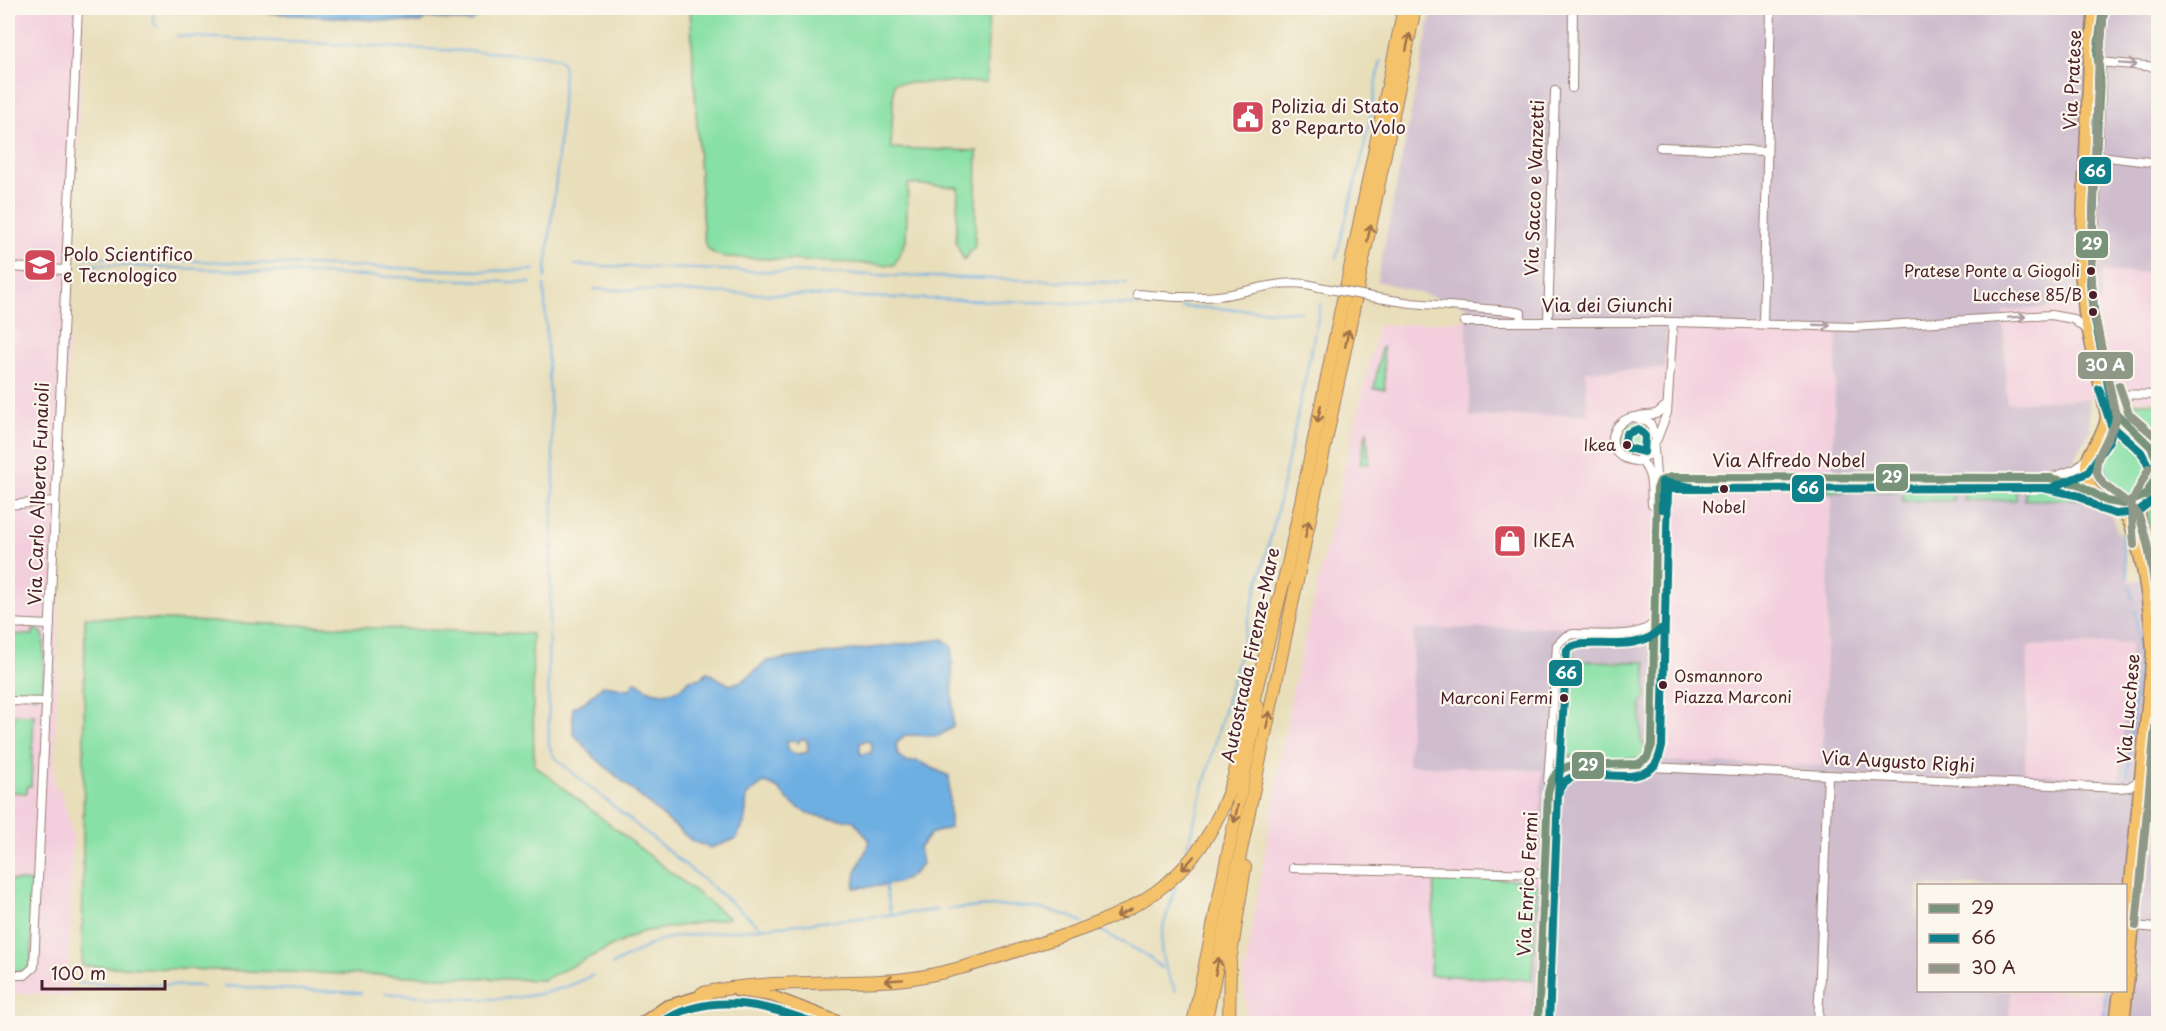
<svg xmlns="http://www.w3.org/2000/svg" width="2166" height="1031" font-family="'Playpen Sans',sans-serif">
  <style>
    .built { fill: #f3cfde }
    .industrial { fill: #cfbdce; fill-rule: evenodd }
    .green { fill: #87e0a5; stroke: #688068; stroke-width: 1.5 }
    .water { fill: #6eafe2; stroke: #5c6786; stroke-width: 1.5; fill-rule: evenodd }
    .lines { fill: none; stroke-linecap: round; stroke-linejoin: round }
    .stream { stroke: #6eafe2; stroke-width: 2 }
    .minor-casing { stroke: #997e72; stroke-width: 10 }
    .major-casing { stroke: #997e72; stroke-width: 13 }
    .highway-casing { stroke: #997e72; stroke-width: 14 }
    .minor { stroke: #fff; stroke-width: 8 }
    .major { stroke: #f4c26a; stroke-width: 10 }
    .highway { stroke: #f4c26a; stroke-width: 12 }
    .minor-bridge-casing { stroke: #997e72; stroke-width: 10; stroke-linecap: butt }
    .minor-bridge { stroke: #fff; stroke-width: 8 }
    .bus-1-casing { stroke: #fbf7ec; stroke-width: 12 }
    .bus-2-casing { stroke: #fbf7ec; stroke-width: 12 }
    .bus-3-casing { stroke: #fbf7ec; stroke-width: 12 }
    .bus-1 { stroke: #79937a; stroke-width: 8 }
    .bus-2 { stroke: #0f7f89; stroke-width: 8 }
    .bus-3 { stroke: #8f9887; stroke-width: 8 }
    .oneway { stroke: #9f704a }
    .oneway2 { stroke: #ae9aa0 }
    .bus-dot { fill: #4a1f2b; stroke: #fbf7ec; stroke-width: 2 }
    .labels { text-anchor: middle; stroke-width: 4.5; stroke-linejoin: round; paint-order: stroke }
    .bus-label { font-size: 16px; fill: #4a1f2b; stroke: #fbf7ec; text-anchor: end }
    .street-label { font-size: 18px; fill: #4a1f2b; stroke: #fbf7ec }
    .poi-label { font-size: 18px; fill: #4a1f2b; stroke: #fbf7ec; text-anchor: start }
    .line-badge { stroke: #fbf7ec; stroke-width: 2 }
    .badge-label { font-size: 16px; text-anchor: middle; font-weight: bold; fill: #fff }
  </style>
  <rect width="100%" height="100%" fill="#fbf7ec"/>
  <filter id="ink" filterUnits="userSpaceOnUse"><feTurbulence type="fractalNoise" baseFrequency=".0167" numOctaves="2"/><feDisplacementMap in="SourceGraphic" scale="12" xChannelSelector="R" yChannelSelector="G"/><feConvolveMatrix kernelMatrix="1 2 1 2 8 2 1 2 1" color-interpolation-filters="sRGB"/></filter>
  <filter id="wash" filterUnits="userSpaceOnUse"><feTurbulence type="fractalNoise" baseFrequency=".008" numOctaves="4" result="noise"/><feDisplacementMap in="SourceGraphic" scale="24" xChannelSelector="R" yChannelSelector="G"/><feGaussianBlur stdDeviation="1.35" result="paint"/><feColorMatrix in="noise" values="0 0 0 0 0 0 0 0 0 0 0 0 0 0 0 0 0 1.4 0 .05"/><feComposite in="paint" operator="in"/></filter>
  <g filter="url(#wash)">
    <rect width="100%" height="100%" fill="#e8deba"/>
    <!-- built -->
    <g class="built">
      <path d="M8 8H84L61 523 54 788 60 789 73 834 68 996 8 993Z"/>
      <path d="M2102 272 2158 273V401L2089 399 2007 403 2003 311 2100 303Z"/>
      <path d="M1466 320 1470 417 1586 414V371L1665 330 1837 333 1822 766 1659 761 1661 626 1408 765 1542 770 1532 1023 1247 1024 1244 976 1291 698 1378 326Z"/>
      <path d="M2132 643 2120 779 2025 774 2028 646Z"/>
      <path d="M2011 991H2103V1023L2009 1024Z"/>
    </g>
    <!-- industrial -->
    <path class="industrial" d="M1432 8H2158V273L2102 272 2101 303 2003 311 2007 403 2089 399 2090 430 2069 469 2083 498 2113 517 2130 581 2158 580V1023H2103V991L2126 990V886H1918V990L2011 991 2009 1023H1532L1542 770 1408 765 1414 629 1662 626 1659 761 1822 766 1837 333 1666 330 1665 369 1586 371 1587 414 1470 417 1466 306 1377 281ZM2131 643 2119 779 2025 774 2028 646Z"/>
    <!-- green -->
    <g class="green">
      <path d="M690 8H989L986 82 894 83 891 148 977 151 975 246 964 260 956 243 958 187 908 184 906 241 894 265 725 257C707 253 704 247 703 229Z"/>
      <path d="M1383 347 1385 389H1374L1381 349Z"/>
      <path d="M2116 403H2158V424L2140 431 2124 421Z"/>
      <circle cx="1634" cy="439" r="17"/>
      <path d="M1367 430 1369 464H1360Z"/>
      <circle cx="2123" cy="467" r="31"/>
      <path d="M1952 484 1953 501H1903V491L1800 492 1799 486Z"/>
      <path d="M2016 485V500L1965 501V486Z"/>
      <path d="M2051 485 2086 494 2092 499 2025 500V485Z"/>
      <path d="M2158 494V571L2148 517Z"/>
      <path d="M85 617 532 634 534 765 729 918 641 932 543 980 82 966Z"/>
      <path d="M33 629 42 632 44 638 43 689 36 697 31 696V692L8 691V634L33 635Z"/>
      <path d="M1569 642H1573L1574 661 1646 662V697L1641 704V743L1645 744 1644 754 1638 759 1568 756 1561 752V703L1566 699 1567 662 1561 661V651Z"/>
      <path d="M14 714 34 715 31 786H27V793L8 792V728H13Z"/>
      <path d="M1435 877 1530 880 1537 886 1532 980 1430 975Z"/>
      <path d="M8 880 34 882 31 964 25 971H8Z"/>
    </g>
    <!-- water -->
    <g class="water">
      <path d="M247 8H480L478 17 471 22 427 18 420 23 267 13Z"/>
      <path d="M943 639 952 646 953 727 939 736 905 735 896 744 898 755 906 762 918 761 949 776 950 828 930 834 919 848 922 864C905 889 881 885 854 888L856 872 870 841 854 821C830 817 816 820 794 805 779 795 786 789 764 783L747 795 745 821 736 839 711 848 692 841 594 757 573 733V707L583 703 603 685 630 689 636 681C653 697 674 697 690 680L701 678 707 672 730 685 744 680 767 661ZM801 739 807 740 808 752 797 754 788 751 787 741 794 740 798 743ZM867 740 872 745 871 753 860 754V743Z"/>
    </g>
    <g class="lines">
      <!-- stream -->
      <g class="stream">
        <path d="M153 8 154 24 158 27"/>
        <path d="M177 36 541 55 558 59 563 64 564 74 557 170 545 278"/>
        <path d="M82 257 480 271 535 270"/>
        <path d="M1336 258 1363 153 1381 60"/>
        <path d="M82 264 531 283"/>
        <path d="M575 265 994 279"/>
        <path d="M996 279 1126 283"/>
        <path d="M544 285 554 475 548 664 549 745 553 755 562 764 762 928"/>
        <path d="M594 289 1166 306"/>
        <path d="M1181 307 1301 312"/>
        <path d="M2104 458 2109 480"/>
        <path d="M2120 533 2128 577"/>
        <path d="M2130 587 2133 601"/>
        <path d="M2127 775 2139 654 2135 610"/>
        <path d="M1184 859 1275 521 1321 303"/>
        <path d="M885 884 891 915"/>
        <path d="M948 909C995 905 1039 901 1083 922"/>
        <path d="M1098 929 1146 955 1162 968"/>
        <path d="M612 965 660 940 681 936 938 910"/>
        <path d="M76 983 203 986"/>
        <path d="M224 986 361 993"/>
        <path d="M1176 991C1150 944 1163 931 1177 882"/>
        <path d="M384 993C457 998 526 1010 593 975"/>
        <path d="M2103 1024 2106 990"/>
      </g>
    </g>
  </g>
  <g filter="url(#ink)">
    <g class="lines">
      <!-- minor casing -->
      <g class="minor-casing">
        <g id="minor">
          <path d="M2098 62 2158 67"/>
          <path d="M1572 88 1573 8"/>
          <path d="M1660 147 1766 151"/>
          <path d="M2091 155 2158 163"/>
          <path d="M8 267 66 270"/>
          <path d="M1137 294C1164 296 1191 299 1218 296 1253 292 1284 276 1319 287"/>
          <path d="M1372 297 1411 303 1511 311 1521 313 1520 322"/>
          <path d="M1464 322H1673L1854 327 2051 315 2073 319 2087 330"/>
          <path d="M1548 322 1555 91"/>
          <path d="M1763 324 1771 8"/>
          <path d="M2110 394 2158 395"/>
          <path d="M1639 416 1656 414 1667 405"/>
          <path d="M2137 434H2148L2158 429"/>
          <path d="M1657 439 1667 413 1673 322"/>
          <path d="M1636 461 1651 454 1656 439 1650 423 1634 417C1614 420 1604 445 1623 457 1629 461 1636 461 1642 462 1653 474 1651 489 1652 504"/>
          <path d="M2053 479 2079 485 2095 492"/>
          <path d="M1657 489 1660 481 1671 477 2050 478 2076 469 2087 458"/>
          <path d="M8 505 55 501"/>
          <path d="M8 623 50 625"/>
          <path d="M8 701 47 702"/>
          <path d="M1551 743 1559 759C1575 766 1629 771 1643 761 1649 758 1650 751 1652 745L1657 489 1654 449"/>
          <path d="M1627 766 2119 788 2129 787 2139 781"/>
          <path d="M1548 783 1557 645 1565 637 1573 634C1592 634 1642 639 1653 623"/>
          <path d="M1293 868 1544 874"/>
          <path d="M2133 926 2158 928"/>
          <path d="M8 975H25L34 967 78 8"/>
          <path d="M1538 1024 1548 793 1555 773 1573 765"/>
          <path d="M1818 1024 1828 775"/>
        </g>
      </g>
      <!-- major casing -->
      <g class="major-casing">
        <g id="major">
          <path d="M2094 8 2089 61 2080 270 2084 313 2106 416C2105 438 2083 450 2086 473 2091 504 2127 512 2148 493"/>
          <path d="M2103 8 2097 53 2100 77 2090 284 2093 312 2115 412C2127 433 2153 437 2158 462"/>
          <path d="M2098 441 2115 432 2134 433"/>
          <path d="M2158 473C2155 489 2141 497 2140 513L2158 615"/>
          <path d="M2115 503C2142 524 2150 619 2152 653L2126 925"/>
          <path d="M737 991 772 996 845 1024"/>
          <path d="M640 1024 666 1006 710 993"/>
          <path d="M2115 1024 2119 990"/>
          <path d="M2124 1024 2158 687"/>
        </g>
      </g>
      <!-- highway casing -->
      <g class="highway-casing">
        <g id="highway">
          <path d="M1346 288 1404 8"/>
          <path d="M1357 290 1415 8"/>
          <path d="M1285 579 1344 295"/>
          <path d="M702 993C766 979 832 985 897 980 940 976 983 962 1025 948 1128 916 1199 889 1234 776L1286 572"/>
          <path d="M1193 1024 1258 707"/>
          <path d="M1205 1024 1355 301"/>
          <path d="M1229 1024 1230 961 1245 867"/>
        </g>
      </g>
      <!-- minor -->
      <use href="#minor" class="minor"/>
      <!-- major -->
      <use href="#major" class="major"/>
      <!-- highway -->
      <use href="#highway" class="highway"/>
      <!-- minor-bridge casing -->
      <g class="minor-bridge-casing">
        <path id="minor-bridge" d="M1319 287 1372 297"/>
      </g>
      <!-- minor-bridge -->
      <use href="#minor-bridge" class="minor-bridge"/>
      <!-- bus-1 casing -->
      <g class="bus-1-casing">
        <g id="bus-1">
          <path d="M2103 8 2097 53 2100 77 2090 284 2093 312 2115 412 2151 447 2158 462"/>
          <path d="M1538 1024 1548 793C1551 779 1555 771 1569 766L1638 764 1647 758 1652 745 1657 489 1660 481 1671 477 2050 478 2078 484 2107 501 2124 504 2146 495 2158 473"/>
        </g>
      </g>
      <!-- bus-2 casing -->
      <g class="bus-2-casing">
        <g id="bus-2">
          <path d="M2099 389 2111 425 2141 452 2148 465"/>
          <path d="M1638 429 1645 436 1644 452 1628 448 1625 442 1626 434Z"/>
          <path d="M2043 488 2080 496 2100 509 2116 514 2137 512 2158 496"/>
          <path d="M1662 509V482L1691 487"/>
          <path d="M1558 795 1567 650C1583 634 1634 657 1661 629"/>
          <path d="M659 1024C707 990 766 1004 817 1024"/>
          <path d="M1549 1024 1558 794C1568 754 1632 793 1655 765 1659 760 1660 752 1662 747L1668 489 2051 488 2087 473 2109 441 2115 422 2094 312 2091 270 2099 62 2104 9"/>
        </g>
      </g>
      <!-- bus-3 casing -->
      <g class="bus-3-casing">
        <g id="bus-3">
          <path d="M2104 9 2099 62 2091 270 2094 311 2116 417C2114 435 2093 454 2097 472 2100 490 2132 498 2140 519 2150 546 2153 580 2158 609"/>
          <path d="M2119 385 2129 414 2158 439"/>
          <path d="M2134 545 2131 504 2149 468"/>
          <path d="M2136 926 2158 695"/>
        </g>
      </g>
      <!-- bus-1 -->
      <use href="#bus-1" class="bus-1"/>
      <!-- bus-2 -->
      <use href="#bus-2" class="bus-2"/>
      <!-- bus-3 -->
      <use href="#bus-3" class="bus-3"/>
    </g>
    <!-- one-way arrows -->
    <defs><path id="oneway-shaft" d="M-6 0H5M1.5-3L5.5 0L1.5 3" fill="none" stroke-width="1.6" stroke-linecap="round" stroke-linejoin="round" transform="scale(1.5)"/></defs>
    <g class="oneway">
      <use href="#oneway-shaft" transform="translate(1408 42) rotate(-78)"/>
      <use href="#oneway-shaft" transform="translate(1369 233) rotate(-78)"/>
      <use href="#oneway-shaft" transform="translate(1347 338) rotate(-78)"/>
      <use href="#oneway-shaft" transform="translate(1319 414) rotate(102)"/>
      <use href="#oneway-shaft" transform="translate(1307 529) rotate(-78)"/>
      <use href="#oneway-shaft" transform="translate(1268 720) rotate(-78)"/>
      <use href="#oneway-shaft" transform="translate(1236 814) rotate(102)"/>
      <use href="#oneway-shaft" transform="translate(1188 863) rotate(132)"/>
      <use href="#oneway-shaft" transform="translate(1124 913) rotate(153)"/>
      <use href="#oneway-shaft" transform="translate(1217 966) rotate(-78)"/>
      <use href="#oneway-shaft" transform="translate(894 980) rotate(176)"/>
    </g>
    <g class="oneway2">
      <use href="#oneway-shaft" transform="translate(2128 64) rotate(4)"/>
      <use href="#oneway-shaft" transform="translate(2017 317) rotate(-4)"/>
      <use href="#oneway-shaft" transform="translate(1822 325) rotate(2)"/>
    </g>
  </g>
  <!-- icons -->
  <defs>
    <g id="civic-square" transform="scale(1.725)"><rect x="-9" y="-9" width="18" height="18" rx="4" fill="#d1495b" stroke="#fbf7ec"/><path d="M-.6-6.5H3V-4.5H.6V-3L4-1V1h2V6H-6V1h2V-1L-.6-3ZM-1.2 2.5V6h2.4V2.5Z" fill="#fff"/></g>
    <g id="university-square" transform="scale(1.725)"><rect x="-9" y="-9" width="18" height="18" rx="4" fill="#d1495b" stroke="#fbf7ec"/><path d="M0-5L7-2L0 1L-7-2ZM-4 1L0 2.5L4 1V4Q0 6-4 4Z" fill="#fff"/></g>
    <g id="shop-square" transform="scale(1.725)"><rect x="-9" y="-9" width="18" height="18" rx="4" fill="#d1495b" stroke="#fbf7ec"/><path d="M-5-2.5h2.3a2.7 3.5 0 0 1 5.4 0H5L5.5 6h-11ZM-1.5-2.5h3a1.5 2.3 0 0 0-3 0Z" fill="#fff"/></g>
  </defs>
  <g fill-rule="evenodd">
    <use href="#civic-square" x="1248" y="117"/>
    <use href="#university-square" x="40" y="265"/>
    <use href="#shop-square" x="1510" y="541"/>
  </g>
  <!-- markers -->
  <g class="bus-dot">
    <circle cx="2091" cy="271" r="5"/>
    <circle cx="2093" cy="295" r="5"/>
    <circle cx="2093" cy="312" r="5"/>
    <circle cx="1627" cy="445" r="5"/>
    <circle cx="1724" cy="489" r="5"/>
    <circle cx="1663" cy="685" r="5"/>
    <circle cx="1564" cy="698" r="5"/>
  </g>
  <g class="labels">
    <!-- bus labels -->
    <g class="bus-label">
      <text x="2080" y="277">Pratese Ponte a Giogoli</text>
      <text x="2082" y="301">Lucchese 85/B</text>
      <text x="1616" y="451">Ikea</text>
      <text x="1724" y="513" text-anchor="middle">Nobel</text>
      <text x="1674" y="682" text-anchor="start">Osmannoro<tspan x="1674" dy="21">Piazza Marconi</tspan></text>
      <text x="1553" y="704">Marconi Fermi</text>
    </g>
    <!-- street labels -->
    <g class="street-label">
      <text transform="translate(2073 80) rotate(-87)" y="6">Via Pratese</text>
      <text transform="translate(1535 188) rotate(-88)" y="6">Via Sacco e Vanzetti</text>
      <text x="1607" y="312">Via dei Giunchi</text>
      <text x="1789" y="467">Via Alfredo Nobel</text>
      <text transform="translate(39 494) rotate(-88)" y="6">Via Carlo Alberto Funaioli</text>
      <text transform="translate(1251 655) rotate(-78)" y="6">Autostrada Firenze-Mare</text>
      <text transform="translate(2129 709) rotate(-85)" y="6">Via Lucchese</text>
      <text transform="translate(1898 762) rotate(3)" y="6">Via Augusto Righi</text>
      <text transform="translate(1528 884) rotate(-87)" y="6">Via Enrico Fermi</text>
    </g>
    <!-- poi labels -->
    <g class="poi-label">
      <text x="1271" y="113">Polizia di Stato<tspan x="1271" dy="21">8° Reparto Volo</tspan></text>
      <text x="63" y="261">Polo Scientifico<tspan x="63" dy="21">e Tecnologico</tspan></text>
      <text x="1533" y="547">IKEA</text>
    </g>
  </g>
  <g class="line-badge">
    <rect x="2078" y="156" width="34" height="29" rx="6" fill="#0f7f89"/>
    <rect x="2075" y="230" width="34" height="29" rx="6" fill="#79937a"/>
    <rect x="2077" y="351" width="57" height="29" rx="6" fill="#8f9887"/>
    <rect x="1875" y="463" width="34" height="29" rx="6" fill="#79937a"/>
    <rect x="1791" y="474" width="34" height="29" rx="6" fill="#0f7f89"/>
    <rect x="1548" y="659" width="35" height="28" rx="6" fill="#0f7f89"/>
    <rect x="1571" y="751" width="34" height="29" rx="6" fill="#79937a"/>
  </g>
  <g class="badge-label">
    <text x="2095" y="177">66</text>
    <text x="2092" y="250">29</text>
    <text x="2105" y="371">30 A</text>
    <text x="1892" y="483">29</text>
    <text x="1808" y="494">66</text>
    <text x="1566" y="679">66</text>
    <text x="1588" y="771">29</text>
  </g>
  <!-- margin -->
  <rect width="2166" height="1031" fill="none" stroke="#fbf7ec" stroke-width="30"/>
  <!-- legend -->
  <rect x="1917" y="884" width="210" height="108" fill="#fbf7ec" stroke="#b4a19f" stroke-width="1.5"/>
  <rect x="1929" y="904" width="30" height="9" fill="#79937a" stroke="#b4a19f" stroke-width="1.5"/>
  <text x="1971" y="914" font-size="18" fill="#4a1f2b">29</text>
  <rect x="1929" y="934" width="30" height="9" fill="#0f7f89" stroke="#b4a19f" stroke-width="1.5"/>
  <text x="1971" y="944" font-size="18" fill="#4a1f2b">66</text>
  <rect x="1929" y="964" width="30" height="9" fill="#8f9887" stroke="#b4a19f" stroke-width="1.5"/>
  <text x="1971" y="974" font-size="18" fill="#4a1f2b">30 A</text>
  <!-- scale -->
  <path d="M42 980v9h123v-9" fill="none" stroke="#4a1f2b" stroke-width="3"/>
  <text x="51" y="980" font-size="18" fill="#4a1f2b" stroke="#fbf7ec" stroke-width="4.5" paint-order="stroke">100 m</text>
</svg>
